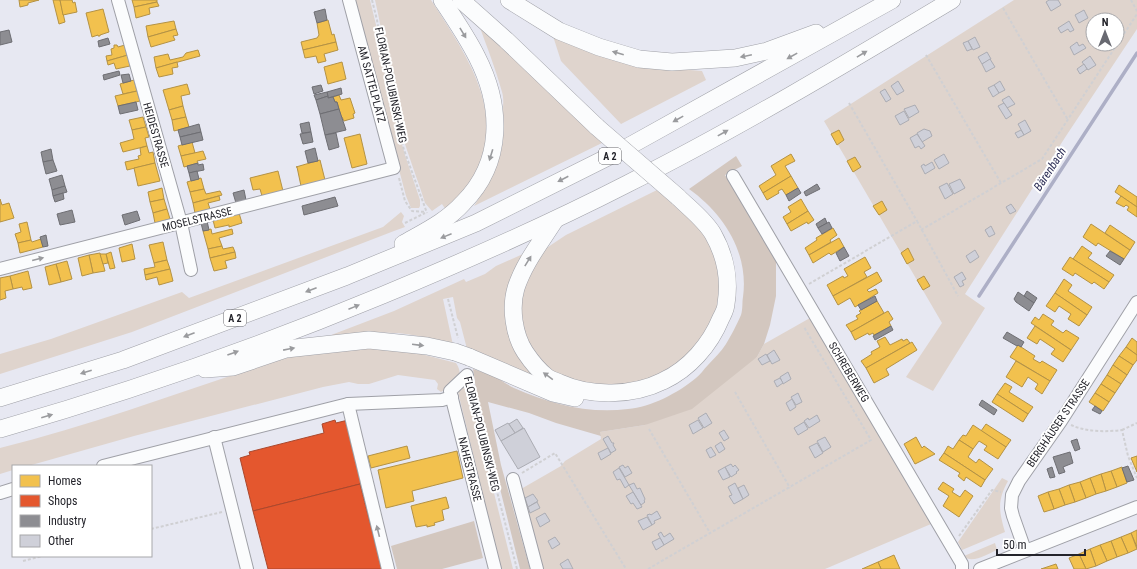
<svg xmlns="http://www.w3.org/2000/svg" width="1137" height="569" font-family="'Roboto Condensed',sans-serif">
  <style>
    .green { fill: #dfd4cd; fill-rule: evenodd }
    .forest { fill: #d3c7bf }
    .homes { fill: #f2c14e; stroke: #b49244 }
    .shops { fill: #e4572e; stroke: #aa482d }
    .industry { fill: #8d8d92; stroke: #6e6e73 }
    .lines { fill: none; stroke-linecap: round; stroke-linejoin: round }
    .stream { stroke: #adafc6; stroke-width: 3.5 }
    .building { fill: #cfd0d9; stroke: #abacb3 }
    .minor-casing { stroke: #9fa0a7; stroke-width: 14 }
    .highway-casing { stroke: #9fa0a7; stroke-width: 18 }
    .path { stroke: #d0d0d3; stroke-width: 2; stroke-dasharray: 3 2; stroke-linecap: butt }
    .minor { stroke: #fbfcfd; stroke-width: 12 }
    .highway { stroke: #fbfcfd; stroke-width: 17 }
    .highway-bridge-casing { stroke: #9fa0a7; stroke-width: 18; stroke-linecap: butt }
    .highway-bridge { stroke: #fbfcfd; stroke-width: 17 }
    .oneway { fill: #9a9b9e }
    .labels { text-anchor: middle; stroke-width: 4; stroke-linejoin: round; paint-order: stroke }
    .shield { fill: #fff; stroke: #66666b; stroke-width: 1 }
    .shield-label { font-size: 10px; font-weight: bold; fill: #24242b }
    .street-label { font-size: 11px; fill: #24242b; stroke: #fff }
    .water-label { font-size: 12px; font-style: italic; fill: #303159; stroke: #fff }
  </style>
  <rect width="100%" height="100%" fill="#e7e8f2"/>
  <!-- green -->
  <g class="green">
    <path d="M354 0H370L377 29 380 51 393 112 405 155 420 200V206L419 208H411L406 196Z"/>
    <path d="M375 0H431C465 53 509 113 474 177 467 189 455 199 446 210L442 204 432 211 425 203C417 177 407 153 400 127 389 85 385 42 375 0Z"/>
    <path d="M1014 0H1137V29L1066 136 965 294 985 308 933 391 906 377 942 323 824 121ZM1093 20H1117V44H1093Z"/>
    <path d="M479 25 604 142 474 206C497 172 506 152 503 111 503 105 504 98 502 92 496 70 487 47 479 25Z"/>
    <path d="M553 36 666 68 702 71 706 80 621 124 561 61Z"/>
    <path d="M657 190 698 227 716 252 723 297 706 337 670 370 641 383 582 387 543 366 521 328 520 295 542 251 566 235Z"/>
    <path d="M401 212 404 216 402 222 405 227 394 231 132 332 0 374V354L51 339 182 292 189 298 383 227Z"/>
    <path d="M523 254C519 261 515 268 512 276 497 316 507 351 538 380L467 349 460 322 457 318 453 297 443 299 453 345C434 339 414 334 395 333 372 331 349 335 326 337L394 311 464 279 466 282 485 274 496 266Z"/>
    <path d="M810 318 931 524 825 569H542L521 489 561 466 565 461 601 439 600 432 645 425 757 357 764 344Z"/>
    <path d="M371 348 402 349 456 363C466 378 454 385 441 392L437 389 438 384 435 380 398 375 369 384H358L349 382 323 387 134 436 28 466H13V470L0 474V448C95 425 186 389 280 360L291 357Z"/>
    <path d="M460 386 468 389 513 569H501L457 388Z"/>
    <path d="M1002 478 1008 481C997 501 999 511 1005 532L962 550 958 542Z"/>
    <path d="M995 543 997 550C989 553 971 565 964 556Z"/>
  </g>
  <!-- forest -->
  <g class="forest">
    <path d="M736 156 742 166 725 175 776 261V296L770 325 764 344 757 357 692 409 645 425 600 432 601 436 556 423 529 413 488 402 501 465 530 569H520L477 396 473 369C479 371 486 373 493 376 500 379 506 384 514 388 550 404 588 414 628 409 651 407 678 393 696 378 700 375 704 369 708 365 714 358 721 352 726 344 731 336 737 324 741 315 743 309 742 302 743 297 749 253 724 214 689 189Z"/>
    <path d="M474 521 483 558 442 569H397L391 546Z"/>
  </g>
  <!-- homes -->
  <g class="homes">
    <path d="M19 0H39L28 3V5L20 7Z"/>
    <path d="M53 0H60L65 22 59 24Z"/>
    <path d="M60 0H72L73 3 75 2 77 12 63 15Z"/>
    <path d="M132 0H157V2L134 7Z"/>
    <path d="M157 2 159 6 149 8 150 14 136 18 134 7Z"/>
    <path d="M103 9 109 32 100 35V36H98V35L92 37 86 13Z"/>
    <path d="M328 20 332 35 334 34 336 42 303 50 301 42 317 38 319 35 317 23Z"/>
    <path d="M174 21 176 29 148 37 146 26Z"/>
    <path d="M176 29 178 35 173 36 175 40 151 47 148 37Z"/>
    <path d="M336 42 338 50 324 54 326 61 318 63 316 56 305 58 303 50Z"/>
    <path d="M114 45H117L118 47 125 45 128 55 107 61 106 56 112 55 111 49 114 48Z"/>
    <path d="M198 50 200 56 156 68 154 57 168 54 170 60 183 57 186 53Z"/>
    <path d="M128 55 130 66 116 69 114 63 108 65 107 61Z"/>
    <path d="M177 62 178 67 172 68 173 74 159 77 156 68Z"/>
    <path d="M342 62 346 79 328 84 324 67Z"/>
    <path d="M134 80 137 91 123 94 120 84Z"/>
    <path d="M187 84 190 94 181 96 183 106 169 110 163 90Z"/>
    <path d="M137 91 140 101 118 106 115 96Z"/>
    <path d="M339 95 341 100 350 98 355 113 353 114 354 118 344 121 342 117H341L337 102H335L333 97Z"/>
    <path d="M183 106 186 117 172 120 169 110Z"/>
    <path d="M143 117 146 127 132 130 129 120Z"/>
    <path d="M186 117 189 127 174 131 172 120Z"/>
    <path d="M146 127 149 137 145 138 147 146 123 152 120 143 134 139 132 130Z"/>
    <path d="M839 130 844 140 837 145 831 134Z"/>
    <path d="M360 134 367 164 352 168 344 138Z"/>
    <path d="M192 142 195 153 181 156 178 146Z"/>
    <path d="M147 146 149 153 153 152 155 163 127 170 125 162 139 159 138 156 141 155 140 148Z"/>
    <path d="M203 151 206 159 197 161 198 163 184 167 181 156Z"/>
    <path d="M791 154 795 161 785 166 791 176 763 193 759 186 776 175 771 166Z"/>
    <path d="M855 157 861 167 853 172 847 161Z"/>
    <path d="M320 160 325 180 301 186 297 167H296Z"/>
    <path d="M155 163 160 181 138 186 134 168Z"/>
    <path d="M278 171 283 191 262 196 260 189 253 190 250 178Z"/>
    <path d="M791 176 798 188 786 195 782 189 778 191 779 193 767 200 763 193Z"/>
    <path d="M201 178 204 189 190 192 187 182Z"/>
    <path d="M1119 185 1137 197V207L1115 192Z"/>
    <path d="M162 188 164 199 150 202 148 192Z"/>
    <path d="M204 189 206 194 220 191 222 195 193 203 190 192Z"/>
    <path d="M219 196 220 200 208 203 210 209 195 213 193 203Z"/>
    <path d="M1121 196 1137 207V217L1127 210 1129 207 1126 205 1124 207 1116 203Z"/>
    <path d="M0 199 2 205 9 203 14 218 0 222Z"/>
    <path d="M164 199 167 209 153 213 150 202Z"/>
    <path d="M801 199 808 211 787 224 783 217 791 212 788 207Z"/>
    <path d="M882 201 887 210 879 215 873 206Z"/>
    <path d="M167 209 170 219 155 223 153 213Z"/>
    <path d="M808 211 814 220 808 224 807 222 791 231 787 224Z"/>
    <path d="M239 213 242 223 229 227V225L215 228 213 220Z"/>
    <path d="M27 222 31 240 18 243 15 234 21 232 19 224Z"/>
    <path d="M1091 224 1130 250 1124 259 1098 243 1096 246 1083 237Z"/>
    <path d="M1110 225 1135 242 1130 250 1105 233Z"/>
    <path d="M833 228 837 235 830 240 831 242 809 255 805 248 817 240 816 238Z"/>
    <path d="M211 229 212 234 232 229 233 234 219 238 222 246 208 249 203 231Z"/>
    <path d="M839 238 844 247 831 255 829 253 813 263 809 255Z"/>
    <path d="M41 239 43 247 20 253 18 243 31 240 32 242Z"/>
    <path d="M163 242 167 260 154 263 149 245Z"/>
    <path d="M132 244 135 259 122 262 119 248Z"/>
    <path d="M222 246 223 249 233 247 235 252 210 258 208 249Z"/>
    <path d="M1082 246 1092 253 1088 258 1114 275 1109 282 1073 259Z"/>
    <path d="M908 248 914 260 907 264 901 253Z"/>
    <path d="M111 252 115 268 110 269 106 254Z"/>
    <path d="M235 252 236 258 225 261 227 268 214 271 210 258Z"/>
    <path d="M100 253 105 271 93 273 89 255Z"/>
    <path d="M106 254 108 263 103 264 100 254Z"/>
    <path d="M89 255 93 273 82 276 78 258Z"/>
    <path d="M865 257 871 268 864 272 867 277 833 296 827 285 843 276 844 278 848 276 844 269Z"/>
    <path d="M1070 257 1109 282 1104 289 1094 282 1092 284 1075 273 1073 276 1062 269Z"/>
    <path d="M167 260 170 269 145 275 144 269 155 267 154 263Z"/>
    <path d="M67 261 72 279 61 282 56 264Z"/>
    <path d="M56 264 61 282 49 285 45 267Z"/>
    <path d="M170 269 173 281 159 285 157 277 146 280 145 275Z"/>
    <path d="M28 271 32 288 23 290 22 287 13 289 10 276Z"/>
    <path d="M877 272 882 281 867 290 869 292 876 289 878 293 855 307 850 298 838 305 833 296Z"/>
    <path d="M10 276 13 289 5 291 6 298 0 300V278Z"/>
    <path d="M924 276 930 286 923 290 917 280Z"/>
    <path d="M1064 279 1072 285 1068 291 1092 307 1087 315 1055 293Z"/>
    <path d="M1055 293 1087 315 1079 326 1068 319 1071 314 1059 306 1055 312 1046 306Z"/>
    <path d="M877 301 884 313 851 332 846 325 858 319 856 316 861 313 859 311Z"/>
    <path d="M888 311 893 319 889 322 891 326 874 335 873 333 869 335 868 333 855 340 851 332Z"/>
    <path d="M1043 314 1054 321 1051 325 1063 333 1066 330 1079 338 1071 350 1031 323 1035 317 1039 320Z"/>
    <path d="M1035 326 1071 350 1063 362 1051 354 1055 349 1040 339 1037 344 1027 338Z"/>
    <path d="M885 337 890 345 902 339 903 341 907 339 910 343 866 368 861 361 872 354 871 352 880 347 877 341Z"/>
    <path d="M1132 338 1137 342V355L1126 347Z"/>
    <path d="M912 342 917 350 886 369 889 375 874 383 866 368Z"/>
    <path d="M1018 345 1035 356 1033 359 1040 363 1042 361 1057 370 1050 381 1010 357Z"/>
    <path d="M1126 347 1137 355V360L1133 365 1119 356Z"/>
    <path d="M1119 356 1133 365 1127 375 1113 365Z"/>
    <path d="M1016 361 1050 381 1042 394 1035 389 1038 384 1028 377 1022 387 1006 377Z"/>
    <path d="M1113 365 1127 375 1121 384 1107 375Z"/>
    <path d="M1107 375 1121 384 1115 393 1101 384Z"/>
    <path d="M1005 383 1012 387 1009 392 1033 407 1028 414 997 394Z"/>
    <path d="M1101 384 1115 393 1109 402 1095 393Z"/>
    <path d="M1095 393 1109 402 1103 411 1089 402Z"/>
    <path d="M997 394 1028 414 1023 422 992 402Z"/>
    <path d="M986 424 1011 440 1006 447 981 431Z"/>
    <path d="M973 425 1006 447 998 459 984 450 987 446 979 441 973 449 959 440 963 435 966 436Z"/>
    <path d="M916 437 922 448 924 446 935 454 915 464 904 444Z"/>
    <path d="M959 440 973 449 968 457 976 463 979 459 993 469 985 480 944 453 948 446 953 449Z"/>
    <path d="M407 446 410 458 371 468 368 456Z"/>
    <path d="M457 451 463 478 412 491 414 501 386 508 378 470Z"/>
    <path d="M944 453 985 480 981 487 966 477 964 481 958 476 960 473 939 460Z"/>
    <path d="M1137 456V472L1131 458Z"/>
    <path d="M1122 467 1127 483 1117 487 1111 471Z"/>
    <path d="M1111 471 1117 487 1106 491 1101 474Z"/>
    <path d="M1101 474 1106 491 1096 494 1090 478Z"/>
    <path d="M1090 478 1096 494 1086 498 1080 482Z"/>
    <path d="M943 482 954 489 952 492 960 497 965 490 973 496 959 517 943 506 949 496 938 489Z"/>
    <path d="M1080 482 1086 498 1075 502 1069 485Z"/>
    <path d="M1069 485 1075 502 1065 505 1059 489Z"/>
    <path d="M1059 489 1065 505 1054 509 1048 492Z"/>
    <path d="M1048 492 1054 509 1044 512 1038 496Z"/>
    <path d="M446 497 449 508 442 510 444 520 434 523 435 525 427 527V525L416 527 411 506Z"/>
    <path d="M1137 530V547L1131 533Z"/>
    <path d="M1131 533 1137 549 1128 553 1121 537Z"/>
    <path d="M1121 537 1128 553 1117 557 1111 541Z"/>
    <path d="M1111 541 1117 557 1107 561 1100 545Z"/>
    <path d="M1100 545 1107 561 1096 566 1090 549Z"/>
    <path d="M1090 549 1096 566 1086 569 1079 554Z"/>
    <path d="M1079 554 1086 569H1074L1069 558Z"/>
    <path d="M894 555 900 569H881L878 562Z"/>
    <path d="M878 562 881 569H862Z"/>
    <path d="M1056 564 1058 569H1041Z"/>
  </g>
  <!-- shops -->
  <g class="shops">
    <path d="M335 420 336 423 348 420 364 483 253 511 240 458 250 455 249 452 324 433 322 424Z"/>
    <path d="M360 484 382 569H268L253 511Z"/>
  </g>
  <!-- industry -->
  <g class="industry">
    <path d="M325 9 327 20 317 23 314 12Z"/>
    <path d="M9 30 12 42 0 45V32Z"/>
    <path d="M108 38 110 44 99 47 98 41Z"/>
    <path d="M119 71 120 75 104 80 103 75Z"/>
    <path d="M129 74 131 81 123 83 121 75Z"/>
    <path d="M321 85 323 91 314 94 312 87Z"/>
    <path d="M341 88 342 94 328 98 327 92Z"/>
    <path d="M327 92 328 96 316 100 314 95Z"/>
    <path d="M328 96V98L333 97 335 102H337L339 109 320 114 316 100Z"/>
    <path d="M136 102 138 110 120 114 118 106Z"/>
    <path d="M339 109 346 130 325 135 320 114Z"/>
    <path d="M309 122 311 132 302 133 300 124Z"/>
    <path d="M199 124 201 132 180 137 178 130Z"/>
    <path d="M201 132 203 140 182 145 180 137Z"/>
    <path d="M311 132 313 142 303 144 300 134Z"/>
    <path d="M336 133 339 147 329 150 325 135Z"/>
    <path d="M315 148 318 161 308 163 305 151Z"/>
    <path d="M51 149 53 160 43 162 41 152Z"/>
    <path d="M53 160 57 171 46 174 43 162Z"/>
    <path d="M198 163V165L203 164 204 170 189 173 187 166Z"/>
    <path d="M197 171 199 179 191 181 189 173Z"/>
    <path d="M62 175 65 186 52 190 49 179Z"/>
    <path d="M817 184 820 189 806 196 804 192Z"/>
    <path d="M65 186 67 192 53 196 52 190Z"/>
    <path d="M798 188 801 193 789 201 786 195Z"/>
    <path d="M244 190 246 200 236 203 233 193Z"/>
    <path d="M63 193 64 199 55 202 53 196Z"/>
    <path d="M335 197 338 206 304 215 302 206Z"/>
    <path d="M72 210 75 222 60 225 57 214Z"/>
    <path d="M137 211 140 220 125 225 122 215Z"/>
    <path d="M825 218 827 223 818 228 816 224Z"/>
    <path d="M207 221 209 230 203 231 201 223Z"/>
    <path d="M829 222 832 228 822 234 818 228Z"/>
    <path d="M46 235 48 246 43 247 40 237Z"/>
    <path d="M844 247 849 256 840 261 836 253Z"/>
    <path d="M1110 251 1124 259 1120 265 1106 256Z"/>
    <path d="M1027 291 1037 298 1034 303 1024 296Z"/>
    <path d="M1018 292 1034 303 1029 311 1016 302 1014 299Z"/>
    <path d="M875 296 877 301 861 310 858 305Z"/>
    <path d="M891 326 893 330 875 340 873 336Z"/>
    <path d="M1007 332 1024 342 1021 347 1018 345 1017 346 1003 338Z"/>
    <path d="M982 400 997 410 994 415 979 405Z"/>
    <path d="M1095 406 1102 411 1100 414 1092 410Z"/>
    <path d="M1077 439 1080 449 1075 451 1071 441Z"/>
    <path d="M1070 452 1073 463 1063 467 1065 472 1059 474 1053 457Z"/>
    <path d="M1128 466 1134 480 1127 482 1122 468Z"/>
    <path d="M1052 467 1055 477 1050 478 1047 469Z"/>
  </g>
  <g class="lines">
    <!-- stream -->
    <path class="stream" d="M979 296 1137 53"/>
  </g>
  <!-- building -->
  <g class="building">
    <path d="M1049 0H1058L1061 5 1051 11 1046 2Z"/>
    <path d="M1084 10 1088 18 1079 23 1075 15Z"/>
    <path d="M1069 21 1074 30 1070 32 1068 29 1061 33 1058 28Z"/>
    <path d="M975 37 980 47 973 50 968 41Z"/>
    <path d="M968 41 972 49 967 51 963 43Z"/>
    <path d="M1077 42 1079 46 1083 44 1086 48 1074 55 1070 47Z"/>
    <path d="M987 52 991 59 982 64 978 57Z"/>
    <path d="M1090 56 1096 65 1088 70 1082 62Z"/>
    <path d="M990 59 995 67 986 72 982 64Z"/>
    <path d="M1084 64 1087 69 1080 74 1077 69Z"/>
    <path d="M898 81 904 91 897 95 891 86Z"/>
    <path d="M1000 81 1005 90 999 93 994 85Z"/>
    <path d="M994 85 999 93 993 97 988 88Z"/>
    <path d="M885 89 891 99 886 102 880 92Z"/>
    <path d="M1009 96 1015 104 1007 108 1002 100Z"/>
    <path d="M1004 103 1012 115 1006 119 998 106Z"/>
    <path d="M915 105 919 112 909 118 904 109Z"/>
    <path d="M904 111 909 120 900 125 895 116Z"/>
    <path d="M1025 120 1031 131 1024 135 1018 124Z"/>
    <path d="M924 129 930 131 932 136 922 142 917 133Z"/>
    <path d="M1021 130 1024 135 1018 138 1015 133Z"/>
    <path d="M917 134 925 146 921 149 919 146 915 148 910 138Z"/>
    <path d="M944 154 949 163 939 169 934 160Z"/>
    <path d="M932 162 935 168 925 174 921 166 924 164 925 166Z"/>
    <path d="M960 179 965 188 954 194 949 184Z"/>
    <path d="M947 183 953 194 945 199 939 187Z"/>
    <path d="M1011 204 1016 211 1010 214 1006 207Z"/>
    <path d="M991 226 995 234 989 237 985 230Z"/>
    <path d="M975 250 979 257 970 263 966 256Z"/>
    <path d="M962 272 966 279 962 281 964 285 960 287 954 277Z"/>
    <path d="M774 350 780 360 772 364 767 355Z"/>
    <path d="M766 354 770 361 762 365 758 359Z"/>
    <path d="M788 372 791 379 783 384 780 377Z"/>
    <path d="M780 378 783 383 777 387 774 381Z"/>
    <path d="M798 393 802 402 796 405 791 397Z"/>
    <path d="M792 399 796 407 790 411 786 403Z"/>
    <path d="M706 413 712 423 704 428 698 418Z"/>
    <path d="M817 415 820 421 809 428 804 421 808 418 809 420Z"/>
    <path d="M517 419 523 428 515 433 509 424Z"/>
    <path d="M698 420 703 428 693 434 689 425Z"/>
    <path d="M804 422 808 429 798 435 794 428Z"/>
    <path d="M508 423 515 433 501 441 495 430Z"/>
    <path d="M524 428 540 457 518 469 501 441Z"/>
    <path d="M724 430 729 438 724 441 719 433Z"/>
    <path d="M608 436 612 443H614L613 445 616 450 611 453 603 439Z"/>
    <path d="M825 437 831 447 823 452 817 441Z"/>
    <path d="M721 442 725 449 719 453 715 446Z"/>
    <path d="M817 443 823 453 815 458 809 447Z"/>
    <path d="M711 447 716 455 710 458 706 450Z"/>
    <path d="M608 448 611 454 601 460 598 453Z"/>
    <path d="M731 464 733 467 735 465 739 470 736 472 737 473 731 477 725 467Z"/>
    <path d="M623 465 625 468 628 466 632 473 625 477 619 467Z"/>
    <path d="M725 467 730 477 723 480 718 471Z"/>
    <path d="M619 468 629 485 625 488 620 479 617 480 613 472Z"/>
    <path d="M634 483 637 489 640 488 645 499 644 501 645 502 641 505 629 485Z"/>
    <path d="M735 483 743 499 734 504 729 496 732 495 728 487Z"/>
    <path d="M744 485 749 495 743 499 738 488Z"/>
    <path d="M633 492 642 507 637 509 633 503 631 504 626 496Z"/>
    <path d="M533 494 538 501 528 507 525 498Z"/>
    <path d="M537 502 540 508 530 513 528 507Z"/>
    <path d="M657 511 661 518 654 521 655 523 652 525 647 515 650 514 651 515Z"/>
    <path d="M545 513 550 521 540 527 536 518Z"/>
    <path d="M647 517 652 525 643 530 638 521Z"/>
    <path d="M661 532 664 537 670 533 674 539 664 545 658 534Z"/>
    <path d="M555 537 560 544 552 549 548 541Z"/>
    <path d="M660 538 664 545 656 550 652 542Z"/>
    <path d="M568 559 573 569H563L560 564Z"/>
  </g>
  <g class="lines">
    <!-- minor casing -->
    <g class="minor-casing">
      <g id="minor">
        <path d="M118 0 181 223 191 270"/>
        <path d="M733 176 962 564V569"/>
        <path d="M0 269 394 168 349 0"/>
        <path d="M467 375 450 391 495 569"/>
        <path d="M348 404 388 569"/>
        <path d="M214 437 247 569"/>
        <path d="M103 466 348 404 442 400 452 397"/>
        <path d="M513 479 537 569"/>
        <path d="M0 493 13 489"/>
        <path d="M1025 550 1013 516 1011 508 1012 495 1019 481 1061 421 1137 302"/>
        <path d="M980 569 1137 507"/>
      </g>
    </g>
    <!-- highway casing -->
    <g class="highway-casing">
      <g id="highway">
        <path d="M461 0 506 40 597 127"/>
        <path d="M509 0 559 31 599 47 639 59 672 62 735 58 767 51 816 33"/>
        <path d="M555 220C541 242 524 263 516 288 510 308 514 335 525 352 531 361 538 370 547 377 551 380 556 381 560 383 591 397 633 396 663 381 689 369 710 345 721 318 723 314 726 309 726 304 730 280 725 255 713 234 705 220 689 208 678 197"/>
        <path d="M403 244C424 232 447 221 463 203 504 162 502 106 477 57 467 37 454 18 442 0"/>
        <path d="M469 357 553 393 575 398"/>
        <path d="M205 369 233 367 286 349 369 340 427 346 455 352"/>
        <path d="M0 398 123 360 347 276 476 223 624 149 892 0"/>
        <path d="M0 429C130 392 258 347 383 295 465 261 547 225 627 184 738 128 845 64 952 0"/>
      </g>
    </g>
    <!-- path -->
    <g class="path">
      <path d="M372 0 377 20 386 73 397 123 404 150 427 213"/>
      <path d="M1131 0 1137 11"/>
      <path d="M1003 8 1068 120"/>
      <path d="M926 55 1001 183"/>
      <path d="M849 103 917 221"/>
      <path d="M399 178 405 201 412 211 426 212"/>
      <path d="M405 223 425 213"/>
      <path d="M921 230 1042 159 1137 14"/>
      <path d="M809 284 917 221 958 296"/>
      <path d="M448 299 458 338"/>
      <path d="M470 387 517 569"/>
      <path d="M735 392 790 488"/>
      <path d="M1071 425C1086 432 1106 432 1122 430L1128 456 1137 478"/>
      <path d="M649 429 710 533"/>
      <path d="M1122 430 1137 423"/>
      <path d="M522 473 555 453 626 569"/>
      <path d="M151 529 222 512"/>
      <path d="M959 536 992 490 1001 492"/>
      <path d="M23 561 43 556"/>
      <path d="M648 569 871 440 804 327"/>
    </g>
    <!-- minor -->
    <use href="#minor" class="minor"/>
    <!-- highway -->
    <use href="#highway" class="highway"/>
    <!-- highway-bridge casing -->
    <g class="highway-bridge-casing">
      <g id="highway-bridge">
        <path d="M597 127 678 197"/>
        <path d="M455 352 469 357"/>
      </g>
    </g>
    <!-- highway-bridge -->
    <use href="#highway-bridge" class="highway-bridge"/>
  </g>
  <!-- one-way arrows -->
  <defs><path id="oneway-solid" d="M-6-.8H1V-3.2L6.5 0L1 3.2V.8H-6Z"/></defs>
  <g class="oneway">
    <use href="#oneway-solid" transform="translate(463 33) rotate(59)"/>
    <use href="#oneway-solid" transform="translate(618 53) rotate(-164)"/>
    <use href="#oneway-solid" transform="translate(862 54) rotate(-31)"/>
    <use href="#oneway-solid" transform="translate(746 56) rotate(168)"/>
    <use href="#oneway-solid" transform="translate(792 56) rotate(151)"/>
    <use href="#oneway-solid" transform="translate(678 119) rotate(151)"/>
    <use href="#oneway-solid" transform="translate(723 133) rotate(-29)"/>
    <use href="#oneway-solid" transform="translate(491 155) rotate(107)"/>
    <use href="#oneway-solid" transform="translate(563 179) rotate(153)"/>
    <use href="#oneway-solid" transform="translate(446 236) rotate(158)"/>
    <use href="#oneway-solid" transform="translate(38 259) rotate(-14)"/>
    <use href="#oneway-solid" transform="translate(528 261) rotate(-58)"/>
    <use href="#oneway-solid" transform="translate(311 290) rotate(159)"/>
    <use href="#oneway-solid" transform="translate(354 307) rotate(-22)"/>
    <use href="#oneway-solid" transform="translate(189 335) rotate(159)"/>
    <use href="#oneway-solid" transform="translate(418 345) rotate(7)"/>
    <use href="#oneway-solid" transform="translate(289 349) rotate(-11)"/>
    <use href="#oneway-solid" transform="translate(233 353) rotate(-20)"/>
    <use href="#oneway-solid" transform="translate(86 372) rotate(163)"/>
    <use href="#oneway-solid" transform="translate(548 376) rotate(-144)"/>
    <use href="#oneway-solid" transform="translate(47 416) rotate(-16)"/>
    <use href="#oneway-solid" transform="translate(378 531) rotate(-104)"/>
  </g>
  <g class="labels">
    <!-- shield labels -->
    <g class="shield">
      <rect x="599" y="148" width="22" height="16" rx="3"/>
      <rect x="224" y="310" width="22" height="16" rx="3"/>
    </g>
    <g class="shield-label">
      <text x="610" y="160">A 2</text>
      <text x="235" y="322">A 2</text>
    </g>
    <!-- street labels -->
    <g class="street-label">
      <text transform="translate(372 84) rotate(75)" y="4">AM SATTELPLATZ</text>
      <text transform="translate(391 85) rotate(78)" y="4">FLORIAN-POLUBINSKI-WEG</text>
      <text transform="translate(156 135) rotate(74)" y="4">HEIDESTRASSE</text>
      <text transform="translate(197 219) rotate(-14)" y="4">MOSELSTRASSE</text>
      <text transform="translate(849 372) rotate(59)" y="4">SCHREBERWEG</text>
      <text transform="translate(1058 423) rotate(-56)" y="4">BERGHÄUSER STRASSE</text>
      <text transform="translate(482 434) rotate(76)" y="4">FLORIAN-POLUBINSKI-WEG</text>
      <text transform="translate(470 469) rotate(76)" y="4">NAHESTRASSE</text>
    </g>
    <!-- water labels -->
    <g class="water-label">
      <text transform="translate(1050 169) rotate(-57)" y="4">Bärenbach</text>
    </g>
  </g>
  <!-- legend -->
  <rect x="12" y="465" width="140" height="92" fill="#ffffff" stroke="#a7a7aa"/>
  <rect x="20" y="475" width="20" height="12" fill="#f2c14e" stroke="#a7a7aa"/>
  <text x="48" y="485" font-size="12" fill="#24242b">Homes</text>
  <rect x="20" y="495" width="20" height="12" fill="#e4572e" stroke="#a7a7aa"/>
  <text x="48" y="505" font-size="12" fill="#24242b">Shops</text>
  <rect x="20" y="515" width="20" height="12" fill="#8d8d92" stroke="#a7a7aa"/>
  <text x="48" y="525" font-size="12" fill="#24242b">Industry</text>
  <rect x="20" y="535" width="20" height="12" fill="#cfd0d9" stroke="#a7a7aa"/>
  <text x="48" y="545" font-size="12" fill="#24242b">Other</text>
  <!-- north arrow -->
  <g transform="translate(1105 32)"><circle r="19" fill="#ffffff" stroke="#a7a7aa"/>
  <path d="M0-3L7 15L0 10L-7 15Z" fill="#686971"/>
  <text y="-6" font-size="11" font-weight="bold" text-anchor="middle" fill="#24242b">N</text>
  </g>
  <!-- scale -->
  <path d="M997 549v6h88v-6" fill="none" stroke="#24242b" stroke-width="2"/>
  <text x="1003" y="549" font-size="12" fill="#24242b" stroke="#ffffff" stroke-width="3" paint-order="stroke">50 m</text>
</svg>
